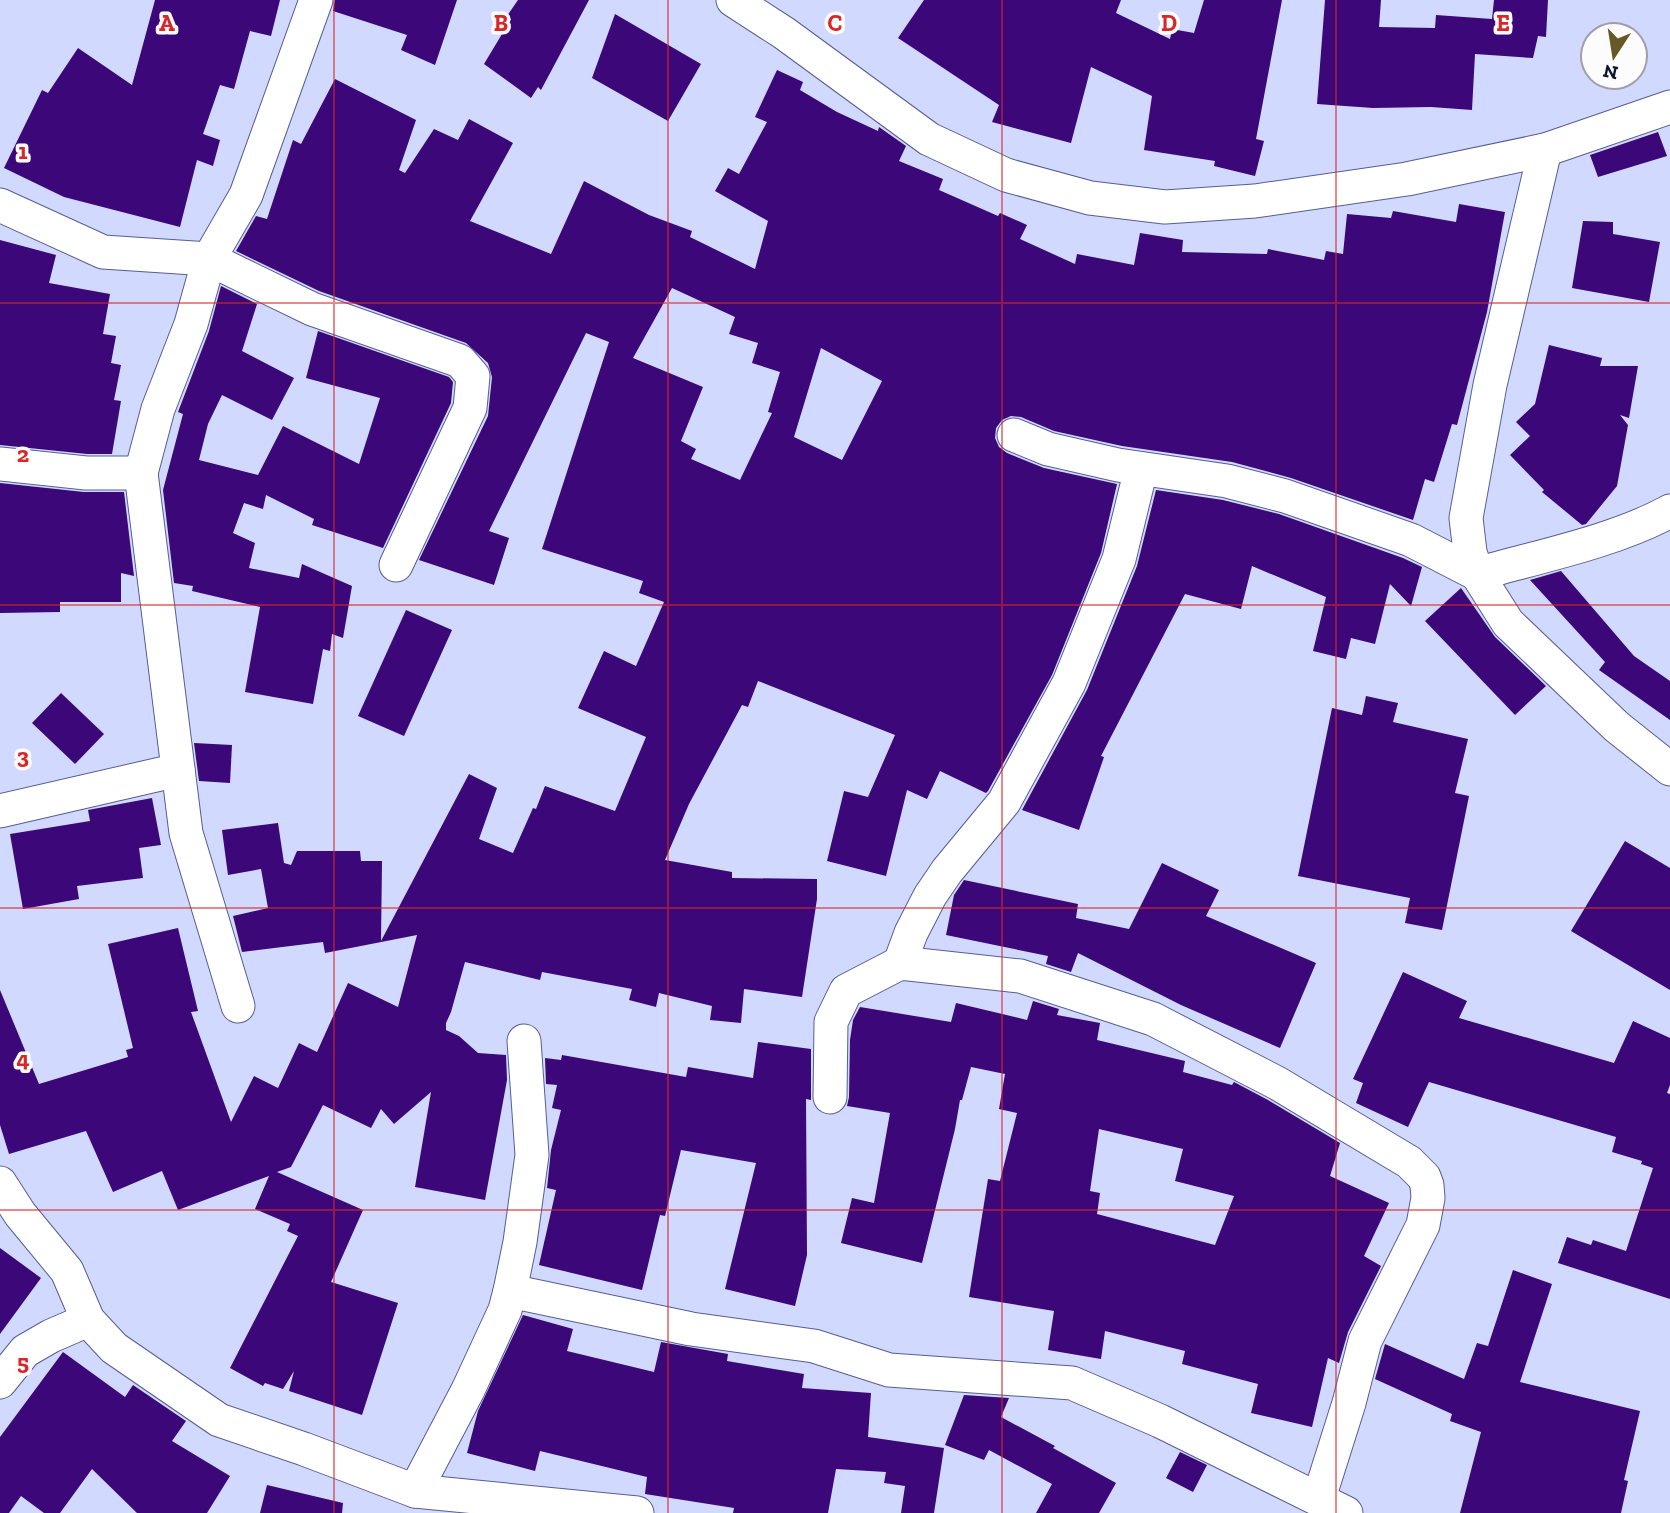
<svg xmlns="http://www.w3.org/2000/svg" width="1670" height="1513" font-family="'Zilla Slab',serif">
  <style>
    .building { fill: #3c0778; fill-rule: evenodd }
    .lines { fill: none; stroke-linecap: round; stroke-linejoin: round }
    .minor-casing { stroke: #555e93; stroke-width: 35 }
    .minor { stroke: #fff; stroke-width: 33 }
    .grid { fill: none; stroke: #d62828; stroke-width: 2; stroke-opacity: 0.55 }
    .grid-label { font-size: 23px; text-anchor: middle; font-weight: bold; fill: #d62828; stroke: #fcfcfc; stroke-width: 7; stroke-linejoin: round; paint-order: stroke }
  </style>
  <rect width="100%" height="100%" fill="#d1d9fe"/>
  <!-- building -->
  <g class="building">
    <path d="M155 0H280L271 36 250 31 234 89 220 85 203 134 220 140 213 166 197 160 180 227 64 197 4 168 42 90 48 93 78 48 132 85Z"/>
    <path d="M335 0H457L435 65 401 50 407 35 333 11Z"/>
    <path d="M518 0H589L541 90 538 87 531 98 484 64 511 19 507 16Z"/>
    <path d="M924 0H1121L1116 13 1170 39 1172 29 1194 33 1204 0H1282L1256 139 1264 141 1255 176 1214 166 1215 161 1144 150 1152 96 1091 67 1071 143 992 122 999 105 898 38Z"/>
    <path d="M1325 0H1381L1379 27 1435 28 1436 15 1492 19 1494 0H1548L1546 37 1538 36 1533 58 1475 54 1472 110 1431 107 1373 108 1317 104Z"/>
    <path d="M615 14 701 64 668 121 592 78Z"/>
    <path d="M777 70 803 82 800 90 837 112 878 131 879 127 906 146 899 161 943 179 939 190 998 216 1000 213 1027 225 1020 239 1075 264 1077 254 1134 265 1140 233 1183 240 1182 252 1267 254 1268 249 1324 260 1326 251 1343 254 1347 214 1391 218 1393 211 1456 222 1459 204 1505 212 1487 312 1457 425 1452 424 1434 482 1425 479 1413 520 1291 478 1232 462 1122 446 1054 431 1021 417 1011 416 1002 420 996 428 995 438 999 447 1007 453 1044 468 1117 484 1101 553 1052 675 988 791 986 793 940 771 927 799 907 790 886 876 827 861 844 791 868 797 895 735 758 681 748 707 742 705 689 804 665 860 732 872V878L817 879V899L802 997 744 989 741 1023 710 1020 712 1006 659 993 656 1007 629 1000 632 989 542 972 540 980 465 962 451 1012 446 1023V1030L459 1036 478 1053 506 1055 507 1080 485 1200 415 1187 431 1092 394 1124 381 1109 371 1128 323 1105 291 1167 277 1172 363 1210 331 1282 398 1303 362 1415 289 1391 294 1371 283 1389 265 1383 263 1386 230 1368 298 1236 287 1231 290 1224 255 1209 269 1176 178 1210 162 1171 113 1192 86 1131 9 1154 0 1125V990L39 1084 128 1057 126 1050 133 1048 108 944 178 928 198 1011 191 1012 231 1122 254 1076 278 1088 299 1043 317 1052 348 983 398 1007 417 935 325 953 323 942 242 952 233 916 268 908 261 869 228 875 222 830 278 823 284 863 291 865 297 851H360L361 861H382L381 941 469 774 497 788 479 839 513 853 533 808 536 809 545 786 615 811 646 737 578 708 604 651 636 666 664 602 639 593 643 581 542 549 609 342 586 333 489 531 509 538 494 585 419 560 488 416 492 377 488 363 466 343 319 291 236 251 256 216 267 219 293 140 301 144 335 79 416 120 399 170 405 173 434 129 458 140 469 119 513 143 470 221 551 254 584 181 649 215 692 231 690 237 755 269 768 221 715 191 728 168 739 174 767 122 755 117ZM672 288 735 317 729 334 758 343 752 363 780 372 768 412 772 413 740 480 691 459 696 449 681 441 703 387 633 358ZM821 348 882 381 842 460 794 437Z"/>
    <path d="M1658 132 1667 156 1598 177 1590 155Z"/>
    <path d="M1583 221 1613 222V234L1660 242 1649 302 1572 288Z"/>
    <path d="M0 240 56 255 49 283 110 294 103 334 116 336 111 363 121 365 114 400 121 401 112 454H87L0 445Z"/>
    <path d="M221 286 257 304 242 351 294 378 272 420 222 395 208 424 199 460 258 475 283 426 359 464 380 398 306 378 318 331 449 377 453 382 451 403 383 548 312 525 314 519 266 495 263 509 244 503 233 533 255 543 249 568 299 578 302 564 352 586 343 638 332 634 330 651 323 649 313 704 245 692 260 607 192 591 193 586 174 583 163 490 183 414 178 412 209 331Z"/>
    <path d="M1549 345 1602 358 1600 366H1638L1629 418 1620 415 1628 425 1617 486 1586 524 1582 525 1542 492 1544 490 1510 455 1530 436 1516 422 1535 404Z"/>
    <path d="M0 483 84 492H124L134 576 121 573V602H60V612L0 613Z"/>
    <path d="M1156 490 1223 500 1279 514 1403 558 1422 567 1411 606 1390 584 1375 644 1351 638 1346 659 1313 651 1326 597 1252 566 1241 609 1185 594 1101 756 1104 757 1079 830 1022 810 1087 690 1137 566Z"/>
    <path d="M1561 571 1634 656 1670 681V720L1599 670 1605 662 1530 580Z"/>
    <path d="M1461 588 1495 637 1546 686 1515 715 1425 621Z"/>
    <path d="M406 610 452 630 404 736 358 716Z"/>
    <path d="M61 693 104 734 75 764 32 723Z"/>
    <path d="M1366 696 1398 703 1393 722 1468 739 1455 793 1469 796 1442 930 1405 923 1410 898 1298 876 1332 708 1362 715Z"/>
    <path d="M194 743 232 745 230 783 199 781Z"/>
    <path d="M152 798 161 845 139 848 143 878 77 886 79 899 23 909 10 834 90 821 88 810Z"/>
    <path d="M1625 841 1670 868V990L1571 931Z"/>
    <path d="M1162 863 1219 890 1206 916 1316 963 1280 1048 1181 1005 1078 953 1071 972 1046 964 1048 956 946 935 954 895 964 880 1078 904 1076 918 1129 929Z"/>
    <path d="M1403 972 1467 1001 1459 1018 1614 1063 1633 1021 1670 1038V1085L1667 1093 1670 1094V1299L1558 1263 1567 1237 1591 1245 1593 1240 1626 1251 1653 1168 1641 1164 1642 1161 1612 1152 1616 1137 1429 1082 1408 1127 1356 1103 1363 1083 1353 1079Z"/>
    <path d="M1033 1001 1059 1009 1057 1015 1100 1023 1097 1040 1185 1061 1183 1072 1232 1085 1234 1082 1268 1100 1340 1143 1330 1176 1389 1203 1364 1256 1381 1266 1348 1332 1339 1363 1328 1358 1312 1427 1251 1413 1258 1384 1182 1364 1185 1351 1105 1331 1101 1359 1048 1350 1054 1311 969 1297 988 1179 1000 1181 1017 1113 999 1109 1005 1074 971 1067 962 1100H960L955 1129 922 1263 841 1243 852 1198 874 1203 890 1113 847 1106 849 1097 850 1040 853 1020 860 1007 951 1022 956 1003 1027 1020ZM1099 1129 1183 1149 1175 1181 1234 1196 1215 1245 1097 1214 1100 1193 1090 1191Z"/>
    <path d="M758 1042 811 1049V1100L806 1099 807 1255 795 1306 725 1289 756 1163 681 1150 665 1216 660 1215 642 1290 539 1265 556 1190 547 1188 551 1150 561 1110 552 1108 557 1085 546 1084 545 1058 561 1060 562 1055 686 1077 688 1067 753 1078Z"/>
    <path d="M0 1248 41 1278 0 1334Z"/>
    <path d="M1513 1270 1552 1284 1520 1382 1640 1411 1624 1480 1628 1481 1621 1513H1460L1481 1432 1450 1421 1452 1414 1375 1379 1385 1344 1464 1379 1477 1343 1488 1346Z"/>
    <path d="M523 1315 573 1329 567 1351 654 1372 661 1342 728 1354 727 1361 804 1374 802 1388 871 1393 868 1437 944 1448 934 1513H901L905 1486 884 1483 886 1472 836 1469 828 1513H733L734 1508 645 1494 647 1477 540 1451 535 1471 467 1453 478 1411Z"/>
    <path d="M63 1352 125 1397 133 1385 186 1421 172 1441 230 1476 207 1513H137L92 1469 60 1513H44L21 1496 9 1513H0V1437Z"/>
    <path d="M964 1395 1009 1398 1001 1417 1055 1446 1053 1448 1116 1483 1099 1513H1036L1052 1484 989 1450 984 1460 945 1445Z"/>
    <path d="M1180 1452 1207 1465 1193 1492 1166 1478Z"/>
    <path d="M267 1485 343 1503 342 1513H260Z"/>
  </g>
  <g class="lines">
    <!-- minor casing -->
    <g class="minor-casing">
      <g id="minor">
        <path d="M733 0 784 33 929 139 1006 175 1090 198 1165 207 1255 201 1407 179 1545 150 1670 107"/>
        <path d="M1545 150 1490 385 1466 518 1470 552 1477 574 1508 623 1617 727 1670 769"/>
        <path d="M0 205 103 252 209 259 312 309 460 361 473 376 470 408 396 565"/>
        <path d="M1014 435 1048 449 1118 465 1227 481 1285 496 1411 540 1477 574C1537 557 1616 541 1670 511"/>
        <path d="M0 464 86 473H141"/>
        <path d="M0 811 178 770"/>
        <path d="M900 963 911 933 930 896 947 871 1004 802 1069 683 1119 559 1141 469"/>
        <path d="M238 1006 186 833 141 473 158 409 191 324 209 259 246 195 316 0"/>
        <path d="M830 1097 831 1022 846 991 900 963 1020 976 1153 1019 1277 1083 1409 1162 1424 1177 1427 1185 1428 1198 1423 1225 1365 1341 1349 1403 1319 1498"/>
        <path d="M0 1183 20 1214 67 1271 88 1320 114 1348 219 1420 304 1449 415 1491 637 1513"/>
        <path d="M510 1291 691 1329 814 1346 889 1370 1072 1383 1160 1421 1346 1513"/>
        <path d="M0 1382 25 1351 51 1336 88 1320"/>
        <path d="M415 1491 468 1390 505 1310 510 1291 520 1242 532 1155 524 1041"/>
      </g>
    </g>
    <!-- minor -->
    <use href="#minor" class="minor"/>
  </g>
  <!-- grid -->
  <path class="grid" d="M334 0V1513M668 0V1513M1002 0V1513M1336 0V1513M0 303H1670M0 605H1670M0 908H1670M0 1210H1670"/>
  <g class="grid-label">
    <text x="167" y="31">A</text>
    <text x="501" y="31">B</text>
    <text x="835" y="31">C</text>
    <text x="1169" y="31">D</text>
    <text x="1503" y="31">E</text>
    <text x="23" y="159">1</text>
    <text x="23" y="462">2</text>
    <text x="23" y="764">3</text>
    <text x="23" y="1067">4</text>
    <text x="23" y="1370">5</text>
  </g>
  <!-- north arrow -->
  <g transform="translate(1614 56) rotate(192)"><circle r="33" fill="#fcfcfc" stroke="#9e9fa8" stroke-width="2"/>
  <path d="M0-5L12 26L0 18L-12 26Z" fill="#665926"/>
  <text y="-10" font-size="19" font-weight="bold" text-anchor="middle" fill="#101429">N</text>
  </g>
</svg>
